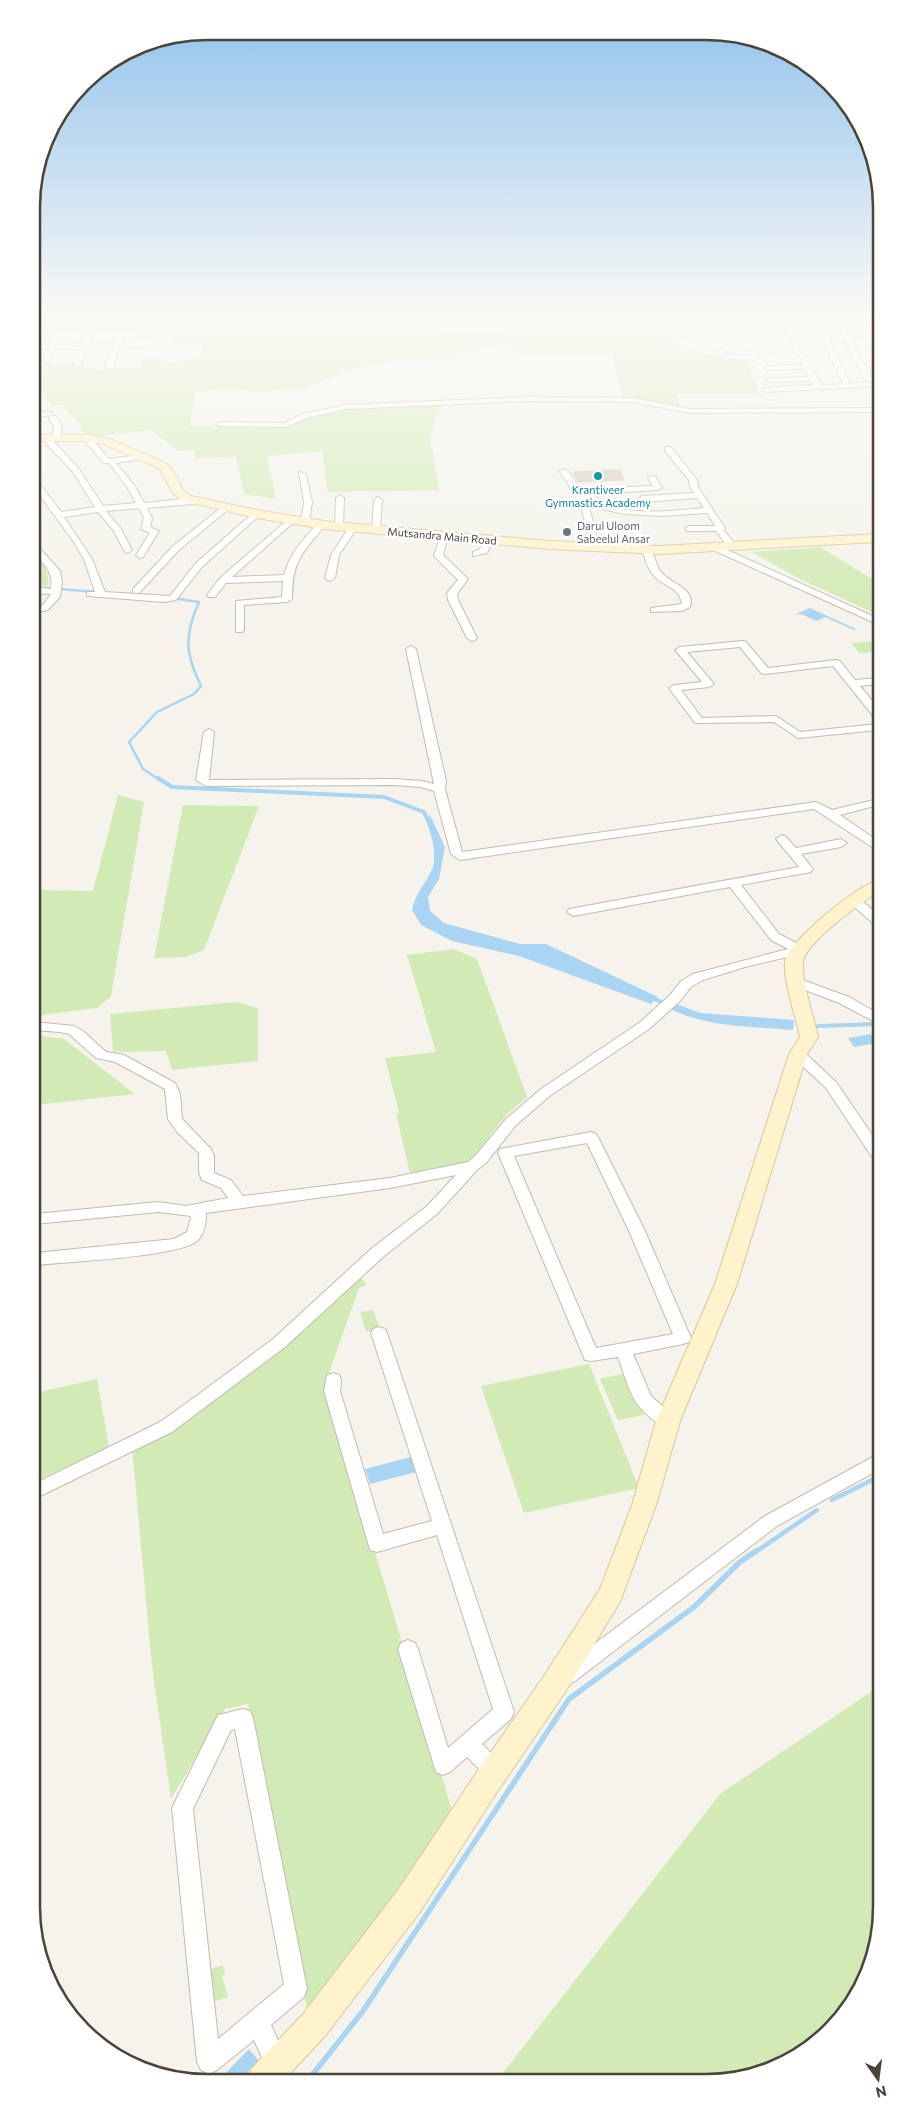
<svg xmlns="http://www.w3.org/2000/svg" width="913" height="2114" font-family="Commissioner,sans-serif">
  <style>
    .green { fill: #d2eab5 }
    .water { fill: #a9d4f2 }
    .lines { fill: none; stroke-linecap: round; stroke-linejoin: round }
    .stream-far3 { stroke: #a9d4f2; stroke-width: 2.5 }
    .stream-far2 { stroke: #a9d4f2; stroke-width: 4 }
    .stream-far1 { stroke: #a9d4f2; stroke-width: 4.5 }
    .stream { stroke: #a9d4f2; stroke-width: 5.5 }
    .building { fill: #d8cfc1; stroke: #d3c7b4 }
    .street-casing { stroke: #c2bbae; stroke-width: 2 }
    .secondary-casing { stroke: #d6c79b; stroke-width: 2 }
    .street { fill: #fff; fill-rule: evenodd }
    .secondary { fill: #fff3cd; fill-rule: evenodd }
    .culture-dot { fill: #0f9aa8; stroke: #fff; stroke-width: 2 }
    .worship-dot { fill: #6b7280; stroke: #fff; stroke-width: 2 }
    .labels { text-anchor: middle; stroke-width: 5; stroke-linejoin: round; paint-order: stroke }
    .far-culture-label { font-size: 11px; fill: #0d838f; stroke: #fff }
    .far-worship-label { font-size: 11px; fill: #5b616d; stroke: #fff; text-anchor: start }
    .far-street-label { font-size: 11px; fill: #4b4439; stroke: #fff }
    .rim { fill: none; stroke: #4b4439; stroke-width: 2.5 }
  </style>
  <rect width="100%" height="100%" fill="#f6f3ec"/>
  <!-- green -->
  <g class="green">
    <path d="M56 315H436L438 320 437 333 505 331 520 315H757L762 318 704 323 703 328 680 341 665 345 718 357 747 360 759 394H677L679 407 622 397 612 353H517L512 345H500L449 357 392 360 346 371 306 388 266 391 223 389 195 392 190 425 194 426 269 428 291 426 316 415 356 409 444 403 435 420 430 438 439 490 328 492 322 451 267 456 276 499 244 494 236 457 195 458V450L178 451 151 430 102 436 84 434C80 426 76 417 67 412L64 405H50L44 391H32V361L100 369 142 365V360L158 358V362L166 361V363L199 359 202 344 133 345 139 332 32 334V325H48Z"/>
    <path d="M820 547 877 582V612L874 613 796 577 752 552Z"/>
    <path d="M33 553 46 568 49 586 33 585Z"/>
    <path d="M877 641V652L859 653 851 643Z"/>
    <path d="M118 795 144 802 111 996 97 1008 34 1016V890L93 891Z"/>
    <path d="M183 805 259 806 204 950 186 957 154 958Z"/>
    <path d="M454 949 477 959 527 1097 507 1114 469 1162 410 1174 396 1113H399L385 1058 436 1052 407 955Z"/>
    <path d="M236 1002 258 1008V1061L172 1070 166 1051 113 1052 110 1014Z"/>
    <path d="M34 1035 64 1039 135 1094 35 1105Z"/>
    <path d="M361 1277 367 1285 359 1288 325 1384 453 1814 308 2014 248 1704 225 1709 171 1799 152 1667 132 1447Z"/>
    <path d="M373 1310 380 1329 366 1332 360 1312Z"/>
    <path d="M589 1364 639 1488 524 1513 481 1386Z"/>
    <path d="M626 1373 644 1415 618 1420 600 1379Z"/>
    <path d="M97 1379 109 1447 36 1481 35 1393Z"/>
    <path d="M881 1685V1919L869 1974 838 2023 804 2053 752 2077 499 2078 720 1794Z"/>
    <path d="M223 1965 225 1975 222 1976 228 1997 209 2003 207 1970Z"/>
  </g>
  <!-- water -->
  <g class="water">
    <path d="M810 608 856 629 854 630 825 617 817 621 803 615 796 614Z"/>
    <path d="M430 815 445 847 439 879 428 897 430 911 444 923 520 944H546L658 997 651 1004 519 956 452 941 421 925 412 910C416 891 428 881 433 867 437 852 431 834 426 820Z"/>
    <path d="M674 1003 700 1013 794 1020 793 1030C754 1026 707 1028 671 1009Z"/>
    <path d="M871 1034 877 1043 854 1047 848 1038Z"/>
    <path d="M411 1457 416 1472 370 1484 365 1469Z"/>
    <path d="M249 2049 259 2061 241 2079H220Z"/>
  </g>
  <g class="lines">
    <!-- stream-far3 -->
    <g class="stream-far3">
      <path d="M33 587 98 592"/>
      <path d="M160 780 143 769 129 742 157 712 194 694 201 686C185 653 184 636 199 602L172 598"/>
    </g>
    <!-- stream-far2 -->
    <g class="stream-far2">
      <path d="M158 778 172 787 384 797 424 812 429 823"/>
      <path d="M652 998 667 1004"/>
      <path d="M818 1026 879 1024"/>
    </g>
    <!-- stream-far1 -->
    <g class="stream-far1">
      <path d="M832 1500 878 1477"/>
      <path d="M754 1553 817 1510"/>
    </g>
    <!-- stream -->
    <path class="stream" d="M309 2079 363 2011 569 1699 694 1607 740 1562 756 1551"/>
  </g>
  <!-- building -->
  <path class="building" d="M620 470 624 480 578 482 573 472Z"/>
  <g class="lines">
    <!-- street casing -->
    <g class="street-casing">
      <g id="street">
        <path d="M776 315H852L849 317H787L798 340 842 335 837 325 821 324V322L823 321 841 322 848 334 863 332 861 327 864 325 870 332 876 331V335L872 336 876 345V353L872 351 865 336 850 338 873 380 869 382 865 380 844 339 829 340 850 383 877 382V386L766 392 762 390 763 388 814 385 811 381 770 382 766 380 770 378 808 377 805 369 768 370 764 368 768 366 803 365 797 352 757 353 759 358 755 360 717 357V351L721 349 725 351 723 354 751 356 749 351 753 349 795 348 781 317ZM823 341 843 384 821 385 800 344Z"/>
        <path d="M867 315H875V316L872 318Z"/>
        <path d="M121 331 124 333 121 343 172 339 175 341 172 343 119 348 113 367 109 369 105 367 112 348H88L81 365 77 367 73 365 81 349H55L50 360 46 362 42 360 48 349H32V345H50L55 334 58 332 61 334 57 345 82 344 87 335 90 333 93 335 89 344H114L118 333Z"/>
        <path d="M527 397 633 398 690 409 877 408V412L690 413 633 402 527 401 346 409 307 418 286 427 220 426 216 424 220 422 285 423 302 414 346 405Z"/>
        <path d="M49 411 53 413 52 415 32 418V414Z"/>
        <path d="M50 416H56L62 426 59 440 52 438 54 426 49 418Z"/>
        <path d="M43 436H49L79 469 103 506 136 503 127 487 109 463H104L84 440 83 438 87 436H90L109 459 146 454V458L116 463 135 486 144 503 193 498 197 501 193 504 147 508 152 518 150 527 159 531 143 557 140 558 136 555 150 533 141 529 144 518 139 508 106 511 121 529 132 550 128 553 125 552 113 530 98 512 64 517 92 559 105 592 170 596 196 563 254 512 261 514 202 567 176 600 164 602 87 596V592H95L84 559 73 541 33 486V479H36L61 512 95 507 73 472 43 440Z"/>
        <path d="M665 447H671L697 480 698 487 725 528 724 530 737 547 736 549H730L716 531H686V527L689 526H715L707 513 662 516 625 514 606 510 593 504 586 494 574 492 559 471 566 469 580 488 584 489 653 486 648 478 652 476H655L662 488 658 490 594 494C615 520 674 510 704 508L697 498 642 502 638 499 642 496 694 493 690 487 689 480 665 451Z"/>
        <path d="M299 472 306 474 312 502 309 522 305 525 301 522 304 502Z"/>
        <path d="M340 495 344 498 343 526 339 529 335 526 336 498Z"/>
        <path d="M378 497 382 500 380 530 376 533 372 530 374 500Z"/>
        <path d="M585 503 589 506 599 547 598 549 595 550 591 547 581 506Z"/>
        <path d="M223 506 230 508 179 550 139 593H133V589L173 546Z"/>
        <path d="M291 517 295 520 294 522 232 577 284 575C290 553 304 538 319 522H325L326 524C303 553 292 559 292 599L287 602 244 605V630L242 632H236V601L282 597 283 581 226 583 215 597H209L207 595 220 578Z"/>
        <path d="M353 525 357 528 339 555 335 578 330 581 327 580 325 578 331 555 350 526Z"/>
        <path d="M444 533 448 536 443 555 468 579 457 594 458 600 477 638 475 640 472 641 467 638 448 600 447 593 458 580 434 556 440 536Z"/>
        <path d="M489 537 493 540 487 553 473 556V552L480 549 486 538Z"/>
        <path d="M33 543 36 544 60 571 62 582 60 597 48 610 33 613V607L42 606 51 594 33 593V587L51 589C54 572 43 563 33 551Z"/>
        <path d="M716 545 877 618V624L713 550V546Z"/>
        <path d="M646 546C655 550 655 566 662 573 671 584 696 588 690 607L682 611 651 612V608L682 604C680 588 665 587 655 577 648 570 645 559 642 549Z"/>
        <path d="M743 641 746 642 768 668 836 660 840 661 855 680 877 678V684L860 686 878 708V718L874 717 833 666 765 674 761 673 740 647 687 652 714 684 709 687 681 690 702 718 776 716 800 732 878 724V730L798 738 774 722 695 723 669 688 674 685 702 682 675 650 680 647Z"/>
        <path d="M411 646 416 649 446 781 445 789 462 852 816 802 832 810 878 799V805L840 815 878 841V851L814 809 460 860 451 854 434 791 421 787 394 785 206 786 196 780 204 732 209 729 214 732 209 780 394 779 422 781 434 784 406 649Z"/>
        <path d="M782 835 786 837 796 848 841 839 847 843 841 847 801 854 813 869 811 872 741 885 779 934 804 947 805 950 804 953 745 967 703 980 691 987 680 1001 649 1029 551 1095 516 1125 486 1163 477 1170 437 1214 383 1257 285 1347 172 1432 36 1498V1483L160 1422 199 1394 273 1339 371 1249 427 1206 456 1175 390 1188 206 1213C206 1223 205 1234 197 1241 179 1257 64 1262 35 1265V1253L174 1239 187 1232 191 1218V1216L158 1212 35 1224V1214L158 1202 186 1206 228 1198 221 1188 202 1180 199 1173V1153L177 1132 168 1119 165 1089 115 1062 96 1058 69 1034 60 1032 34 1030V1022L74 1026 83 1031 106 1052 124 1055 175 1083 180 1094 182 1119 211 1149 214 1156V1173L231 1180 243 1196 390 1178 468 1162 476 1155 506 1119 541 1089 639 1023 670 995 681 981 693 974 788 949 771 940 730 887 573 916 567 912 569 909 799 867 776 839Z"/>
        <path d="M855 897 859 898 878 915V925L874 924 851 904 849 901Z"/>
        <path d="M797 978 849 997 879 1014V1024L839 1003 792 985 790 982 792 979Z"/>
        <path d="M798 1050 803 1051 836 1082 879 1145V1161L874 1160 826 1088 793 1057 791 1054 793 1051Z"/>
        <path d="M591 1132 596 1134 598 1137 645 1231 691 1338 689 1342 683 1344 633 1354 651 1396 674 1416 677 1421 674 1426C662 1430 646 1415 638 1405 630 1395 623 1371 618 1357L591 1361 585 1360 498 1153 500 1149 505 1148ZM587 1143 629 1231 673 1334 596 1348 514 1156Z"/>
        <path d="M379 1327 385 1329 387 1333 514 1712 511 1719 482 1744 502 1764 505 1771 502 1778 495 1781 488 1778 467 1757 450 1772 443 1775 436 1772 398 1649 401 1643 408 1640 415 1643 418 1649 448 1748 493 1709 437 1535 377 1552 370 1550 324 1391 327 1375 333 1373 339 1375 341 1380 340 1391 383 1534 432 1521 371 1333 373 1329Z"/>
        <path d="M880 1453V1469L777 1526 575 1681 568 1684 561 1681 558 1675 561 1669 765 1516Z"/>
        <path d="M243 1709 250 1711 253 1718 307 1989 304 1997 271 2025 289 2065 285 2073 277 2077 269 2073 254 2040 217 2070 209 2074 201 2070 197 2062 172 1808 218 1715ZM235 1729 284 1984 218 2039 193 1809 231 1730Z"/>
      </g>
    </g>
    <!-- secondary casing -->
    <g class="secondary-casing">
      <g id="secondary">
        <path d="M32 435H87L110 439 167 464 177 477 182 489 191 496 257 510 324 521 550 541 660 546 877 534V542L660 554 550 549 324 529 257 518 183 501 173 493 159 468 103 444 87 441H32Z"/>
        <path d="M878 880V892C861 903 805 943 803 962 801 980 814 1018 818 1037L807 1054 737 1284 680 1421 656 1505 620 1602 564 1694 495 1795 420 1912 325 2036 285 2079H247L252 2068 303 2014 398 1890 475 1775 544 1676 600 1589 632 1505 656 1421 715 1284 789 1054 800 1037C796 1018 783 980 785 962 788 941 858 885 878 880Z"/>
      </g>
    </g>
    <!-- street -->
    <use href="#street" class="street"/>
    <!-- secondary -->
    <use href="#secondary" class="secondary"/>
  </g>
  <!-- sky -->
  <linearGradient id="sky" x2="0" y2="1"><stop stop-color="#8fc1ec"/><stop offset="0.52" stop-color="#fbfaf6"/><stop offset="1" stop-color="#fbfaf6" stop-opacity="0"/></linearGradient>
  <rect width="913" height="611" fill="url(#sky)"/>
  <!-- markers -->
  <circle class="culture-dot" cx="598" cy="476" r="5"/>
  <circle class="worship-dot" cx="567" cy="532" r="5"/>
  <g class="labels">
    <!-- far-culture labels -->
    <g class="far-culture-label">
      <text x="598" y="494">Krantiveer<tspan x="598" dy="13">Gymnastics Academy</tspan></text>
    </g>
    <!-- far-worship labels -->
    <g class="far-worship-label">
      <text x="577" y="530">Darul Uloom<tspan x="577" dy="13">Sabeelul Ansar</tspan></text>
    </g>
    <!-- far-street labels -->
    <g class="far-street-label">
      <text transform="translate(442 536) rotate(5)" y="4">Mutsandra Main Road</text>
    </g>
  </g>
  <!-- crop -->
  <path d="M0 0H913V2114H0ZM207 40H706A167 167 0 0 1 873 207V1907A167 167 0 0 1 706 2074H207A167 167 0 0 1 40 1907V207A167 167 0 0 1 207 40Z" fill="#fff" fill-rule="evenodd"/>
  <path class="rim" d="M207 40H706A167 167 0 0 1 873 207V1907A167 167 0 0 1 706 2074H207A167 167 0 0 1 40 1907V207A167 167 0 0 1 207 40Z"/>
  <!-- north arrow -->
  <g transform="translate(878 2079) rotate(166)" stroke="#ffffff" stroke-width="4" paint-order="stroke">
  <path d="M0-4L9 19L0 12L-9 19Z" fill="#4b4439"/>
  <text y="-8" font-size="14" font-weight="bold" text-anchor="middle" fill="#4b4439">N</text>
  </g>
</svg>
